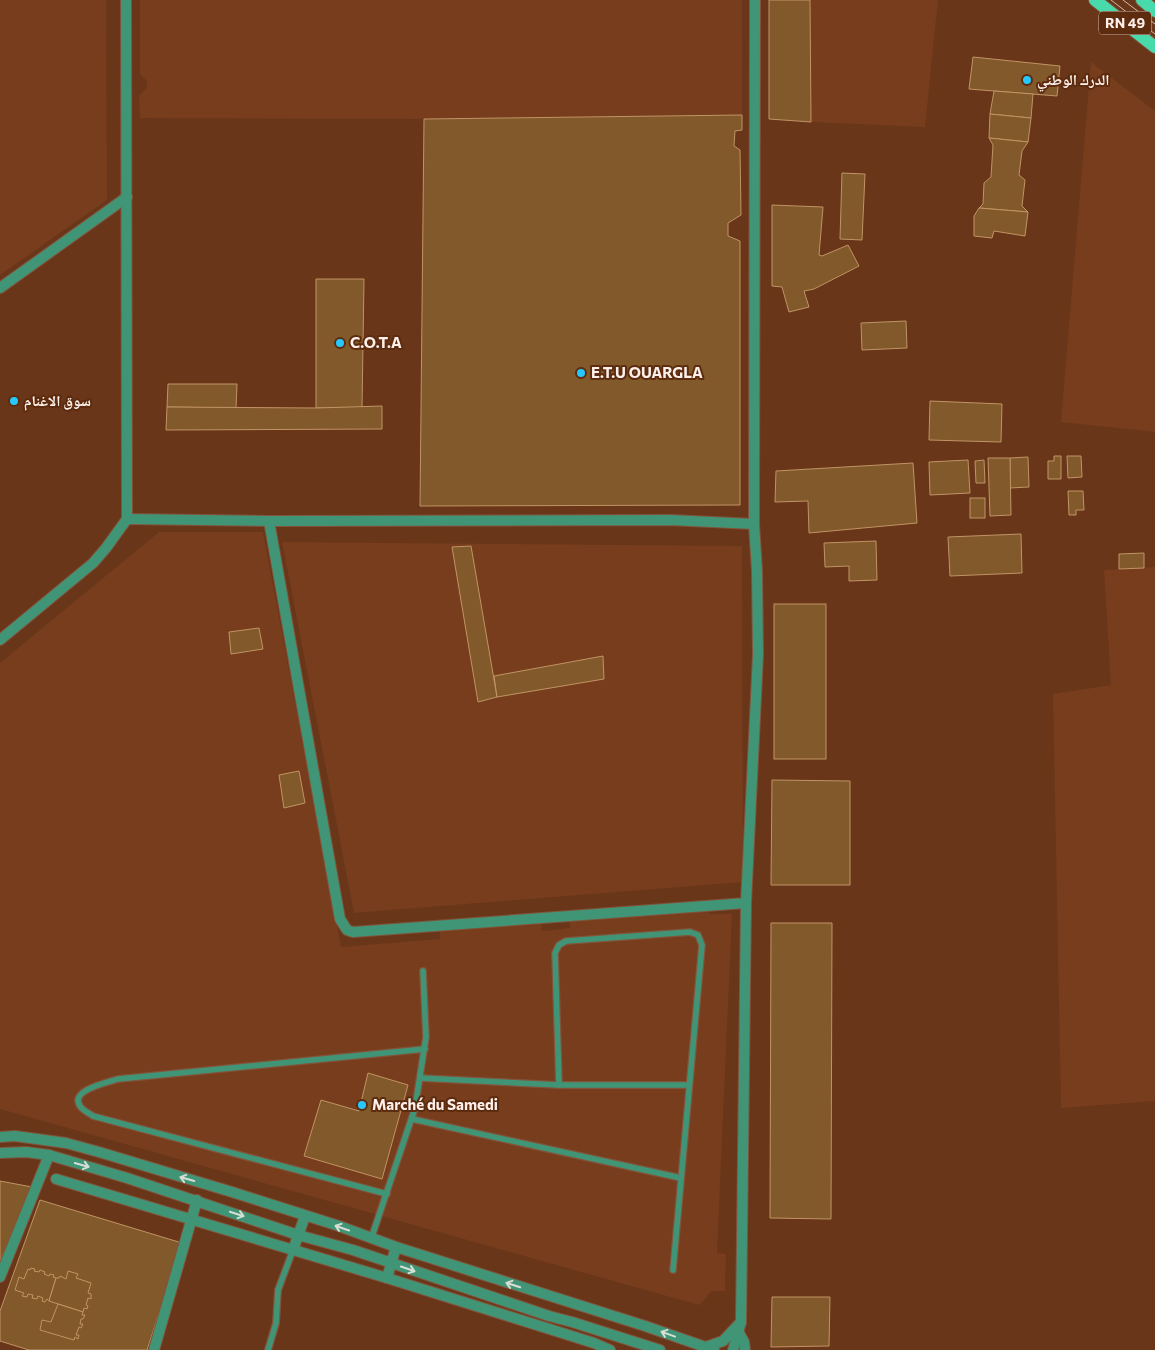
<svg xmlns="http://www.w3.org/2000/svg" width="1155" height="1350" font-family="Commissioner,'Noto Naskh Arabic',sans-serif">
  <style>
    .built { fill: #773d1c }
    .building { fill: #82592a; stroke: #c19465 }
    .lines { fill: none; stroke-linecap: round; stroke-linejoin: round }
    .service-casing { stroke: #81543b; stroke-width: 8 }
    .minor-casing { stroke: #81543b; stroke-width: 12 }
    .tertiary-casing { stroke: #81543b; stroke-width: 12 }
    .primary-casing { stroke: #81543b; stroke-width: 14 }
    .service { stroke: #419577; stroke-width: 5.5 }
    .minor { stroke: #419577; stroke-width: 10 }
    .tertiary { stroke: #419577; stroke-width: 10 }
    .primary { stroke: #48daab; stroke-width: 12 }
    .tram { stroke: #d1b9ad; stroke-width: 1 }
    .oneway { stroke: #d7ded3 }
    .poi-dot { fill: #27c8ff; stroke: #5d2b0e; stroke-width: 2 }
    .labels { text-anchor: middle; stroke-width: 4; stroke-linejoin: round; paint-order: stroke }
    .shield { fill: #5d2b0e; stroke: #cdb5a8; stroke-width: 1 }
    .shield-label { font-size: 14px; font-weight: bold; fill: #fdf0ea }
    .poi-label { font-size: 15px; font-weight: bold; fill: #fdf0ea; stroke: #5d2b0e; text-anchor: start }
  </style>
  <rect width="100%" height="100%" fill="#69361a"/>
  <!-- built -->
  <g class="built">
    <path d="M0 0H106L107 200 0 275Z"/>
    <path d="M140 0H742V115L424 119 140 118 139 95 146 89 147 81 140 74Z"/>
    <path d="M810 0H938L925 127 811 122Z"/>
    <path d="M1091 62 1155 111V432L1061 422Z"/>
    <path d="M159 532H263L341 947 440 939V928L541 918 542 931 570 928 569 917 709 905V914H732L717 1253 726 1254 725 1291H712L699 1305 0 1109V663Z"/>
    <path d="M282 542 742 546 743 882 354 913Z"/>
    <path d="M1155 567V1101L1061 1108 1053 694 1111 685 1104 570Z"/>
  </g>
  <!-- building -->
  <g class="building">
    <path d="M769 0H810L811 122 769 119Z"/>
    <path d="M973 57 1060 66 1057 96 969 89Z"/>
    <path d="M994 91 1033 94 1031 118 990 114Z"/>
    <path d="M990 114 1031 118 1028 142 989 138Z"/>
    <path d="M742 115V130L735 131 734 146 740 150 741 215 728 223V236L740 241V505L420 506 424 119Z"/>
    <path d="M989 138 1028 142 1022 151 1019 175 1025 180 1022 206 1028 212 979 208 983 204 984 183 991 177 993 145Z"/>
    <path d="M842 173 865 174 862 240 840 239Z"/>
    <path d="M772 205 823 207 819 255 822 256 848 245 859 266 814 289 804 291 809 307 789 312 782 287 772 286Z"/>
    <path d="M979 208 1028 212 1025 236 994 231 992 238 974 236V216Z"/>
    <path d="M316 279H364L362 408H316Z"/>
    <path d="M906 321 907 348 862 350 861 323Z"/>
    <path d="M168 384H237L236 408 167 407Z"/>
    <path d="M930 401 1002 404 1001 442 929 440Z"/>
    <path d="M382 406V429L166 430 167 407 316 408Z"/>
    <path d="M1054 456H1061V479H1048V461H1054Z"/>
    <path d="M1067 456H1081L1082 477 1068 478Z"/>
    <path d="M1028 457 1029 487 1010 488V458Z"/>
    <path d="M988 458H1010L1011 515 990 516Z"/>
    <path d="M968 460 970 493 930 495 929 462Z"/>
    <path d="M984 460 985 483H976L975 461Z"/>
    <path d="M913 463 917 523 809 533 808 501 775 502 776 471Z"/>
    <path d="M1068 491H1083L1084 510H1076V515H1069Z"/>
    <rect x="970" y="498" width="15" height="20"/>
    <path d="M1021 534 1022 573 950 576 948 537Z"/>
    <path d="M876 541 877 580 849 581V566L825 567 824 543Z"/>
    <path d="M471 546 497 697 478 702 452 547Z"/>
    <path d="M1144 553V568L1119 569V554Z"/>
    <rect x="774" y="604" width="52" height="155"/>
    <path d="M259 628 263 649 231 654 229 632Z"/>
    <path d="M603 656 604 679 497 697 494 676Z"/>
    <path d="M299 771 305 803 284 808 279 775Z"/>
    <path d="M772 780 850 781V885H771Z"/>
    <path d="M771 923H832L831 1219 770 1218Z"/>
    <path d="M368 1073 408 1085 382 1179 304 1156 321 1100 359 1111Z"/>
    <path d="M0 1181 32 1187 0 1262Z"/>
    <path d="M40 1200 182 1243 147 1350H29L0 1341V1311Z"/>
    <path d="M31 1268 35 1269 34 1271 39 1272 40 1270 45 1272 44 1274 49 1276 50 1274 54 1275 53 1277 56 1278 49 1301 47 1299 45 1302 42 1301 43 1298 38 1296 37 1299 32 1298 33 1295 28 1294 27 1297 22 1296 24 1293 15 1290 19 1277 24 1279 28 1269 30 1270Z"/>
    <path d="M68 1271 78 1274 76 1278 91 1283 88 1293 91 1294V1299L88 1298 86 1305 88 1306 87 1309 84 1308 83 1312 49 1301 56 1278H59L60 1276 66 1279Z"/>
    <path d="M772 1297H830L829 1346 771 1347Z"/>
    <path d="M58 1304 83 1312 82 1315H85L83 1319H81L80 1324H83L81 1328 79 1327 76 1335H79L78 1339 75 1337 74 1340 40 1330 42 1320 51 1322Z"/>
  </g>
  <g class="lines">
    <!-- service casing -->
    <g class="service-casing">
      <g id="service">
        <path d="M420 1078 559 1085H689"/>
        <path d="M559 1085 555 953 559 945 566 941 690 932 698 935 702 945 673 1270"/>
        <path d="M412 1119 681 1178"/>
        <path d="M387 1194 93 1116C89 1113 82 1110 80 1106 69 1090 109 1082 118 1079L425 1049"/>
        <path d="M371 1239 415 1108 426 1037 423 971"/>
        <path d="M268 1350 276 1323 278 1290 293 1250"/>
      </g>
    </g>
    <!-- minor casing -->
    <g class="minor-casing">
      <g id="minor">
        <path d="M0 288 127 197"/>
        <path d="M127 519 269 521 670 520 754 524 755 0"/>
        <path d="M269 521 340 919 347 930 353 932 746 903 758 655 757 571 754 524"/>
        <path d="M0 640 93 563 106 548 127 519 126 0"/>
        <path d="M56 1179 387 1278 594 1343 610 1350"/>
        <path d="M293 1250 305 1216"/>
        <path d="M0 1277 49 1155"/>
        <path d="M387 1278 396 1247"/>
        <path d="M738 1331 744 1342 745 1350"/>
        <path d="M154 1350 197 1200"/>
        <path d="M733 1350 741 1322 746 903"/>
      </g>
    </g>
    <!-- tertiary casing -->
    <g class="tertiary-casing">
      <g id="tertiary">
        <path d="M0 1137 15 1136 66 1143 99 1152 232 1192 339 1226 396 1247 645 1326 714 1350"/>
        <path d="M0 1153 26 1152 49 1155 127 1178 298 1235 353 1250 549 1316 572 1322 660 1350"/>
        <path d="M706 1347 723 1341 741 1322"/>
      </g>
    </g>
    <!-- primary casing -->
    <g class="primary-casing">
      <g id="primary">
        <path d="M1095 0 1155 47"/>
        <path d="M1142 0 1155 11"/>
      </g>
    </g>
    <!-- service -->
    <use href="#service" class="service"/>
    <!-- minor -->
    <use href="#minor" class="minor"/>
    <!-- tertiary -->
    <use href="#tertiary" class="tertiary"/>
    <!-- primary -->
    <use href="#primary" class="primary"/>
    <!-- tram -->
    <g class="tram">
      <path d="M1111 0 1155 34"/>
      <path d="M1123 0 1155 24"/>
    </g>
  </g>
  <!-- one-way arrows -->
  <defs><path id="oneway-shaft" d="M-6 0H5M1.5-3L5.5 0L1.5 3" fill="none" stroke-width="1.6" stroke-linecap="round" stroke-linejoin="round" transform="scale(1.25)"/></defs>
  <g class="oneway">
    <use href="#oneway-shaft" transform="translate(82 1165) rotate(16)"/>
    <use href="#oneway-shaft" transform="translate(187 1179) rotate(-164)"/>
    <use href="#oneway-shaft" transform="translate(237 1214) rotate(18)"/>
    <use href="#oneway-shaft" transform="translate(342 1228) rotate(-161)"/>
    <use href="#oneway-shaft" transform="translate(408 1269) rotate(19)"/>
    <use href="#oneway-shaft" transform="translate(513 1285) rotate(-162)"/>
    <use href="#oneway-shaft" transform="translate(668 1334) rotate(-160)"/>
  </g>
  <!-- markers -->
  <g class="poi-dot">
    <circle cx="1027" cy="80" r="5"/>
    <circle cx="340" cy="343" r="5"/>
    <circle cx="581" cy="373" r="5"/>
    <circle cx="14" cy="401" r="5"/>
    <circle cx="362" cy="1105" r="5"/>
  </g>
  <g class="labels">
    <!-- shield labels -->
    <rect class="shield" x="1099" y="11.5" width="52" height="23" rx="4"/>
    <g class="shield-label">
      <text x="1125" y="28">RN 49</text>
    </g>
    <!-- poi labels -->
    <g class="poi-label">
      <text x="1037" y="85">الدرك الوطني</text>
      <text x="350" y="348">C.O.T.A</text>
      <text x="591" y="378">E.T.U OUARGLA</text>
      <text x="24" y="406">سوق الاغنام</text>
      <text x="372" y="1110">Marché du Samedi</text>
    </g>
  </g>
</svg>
